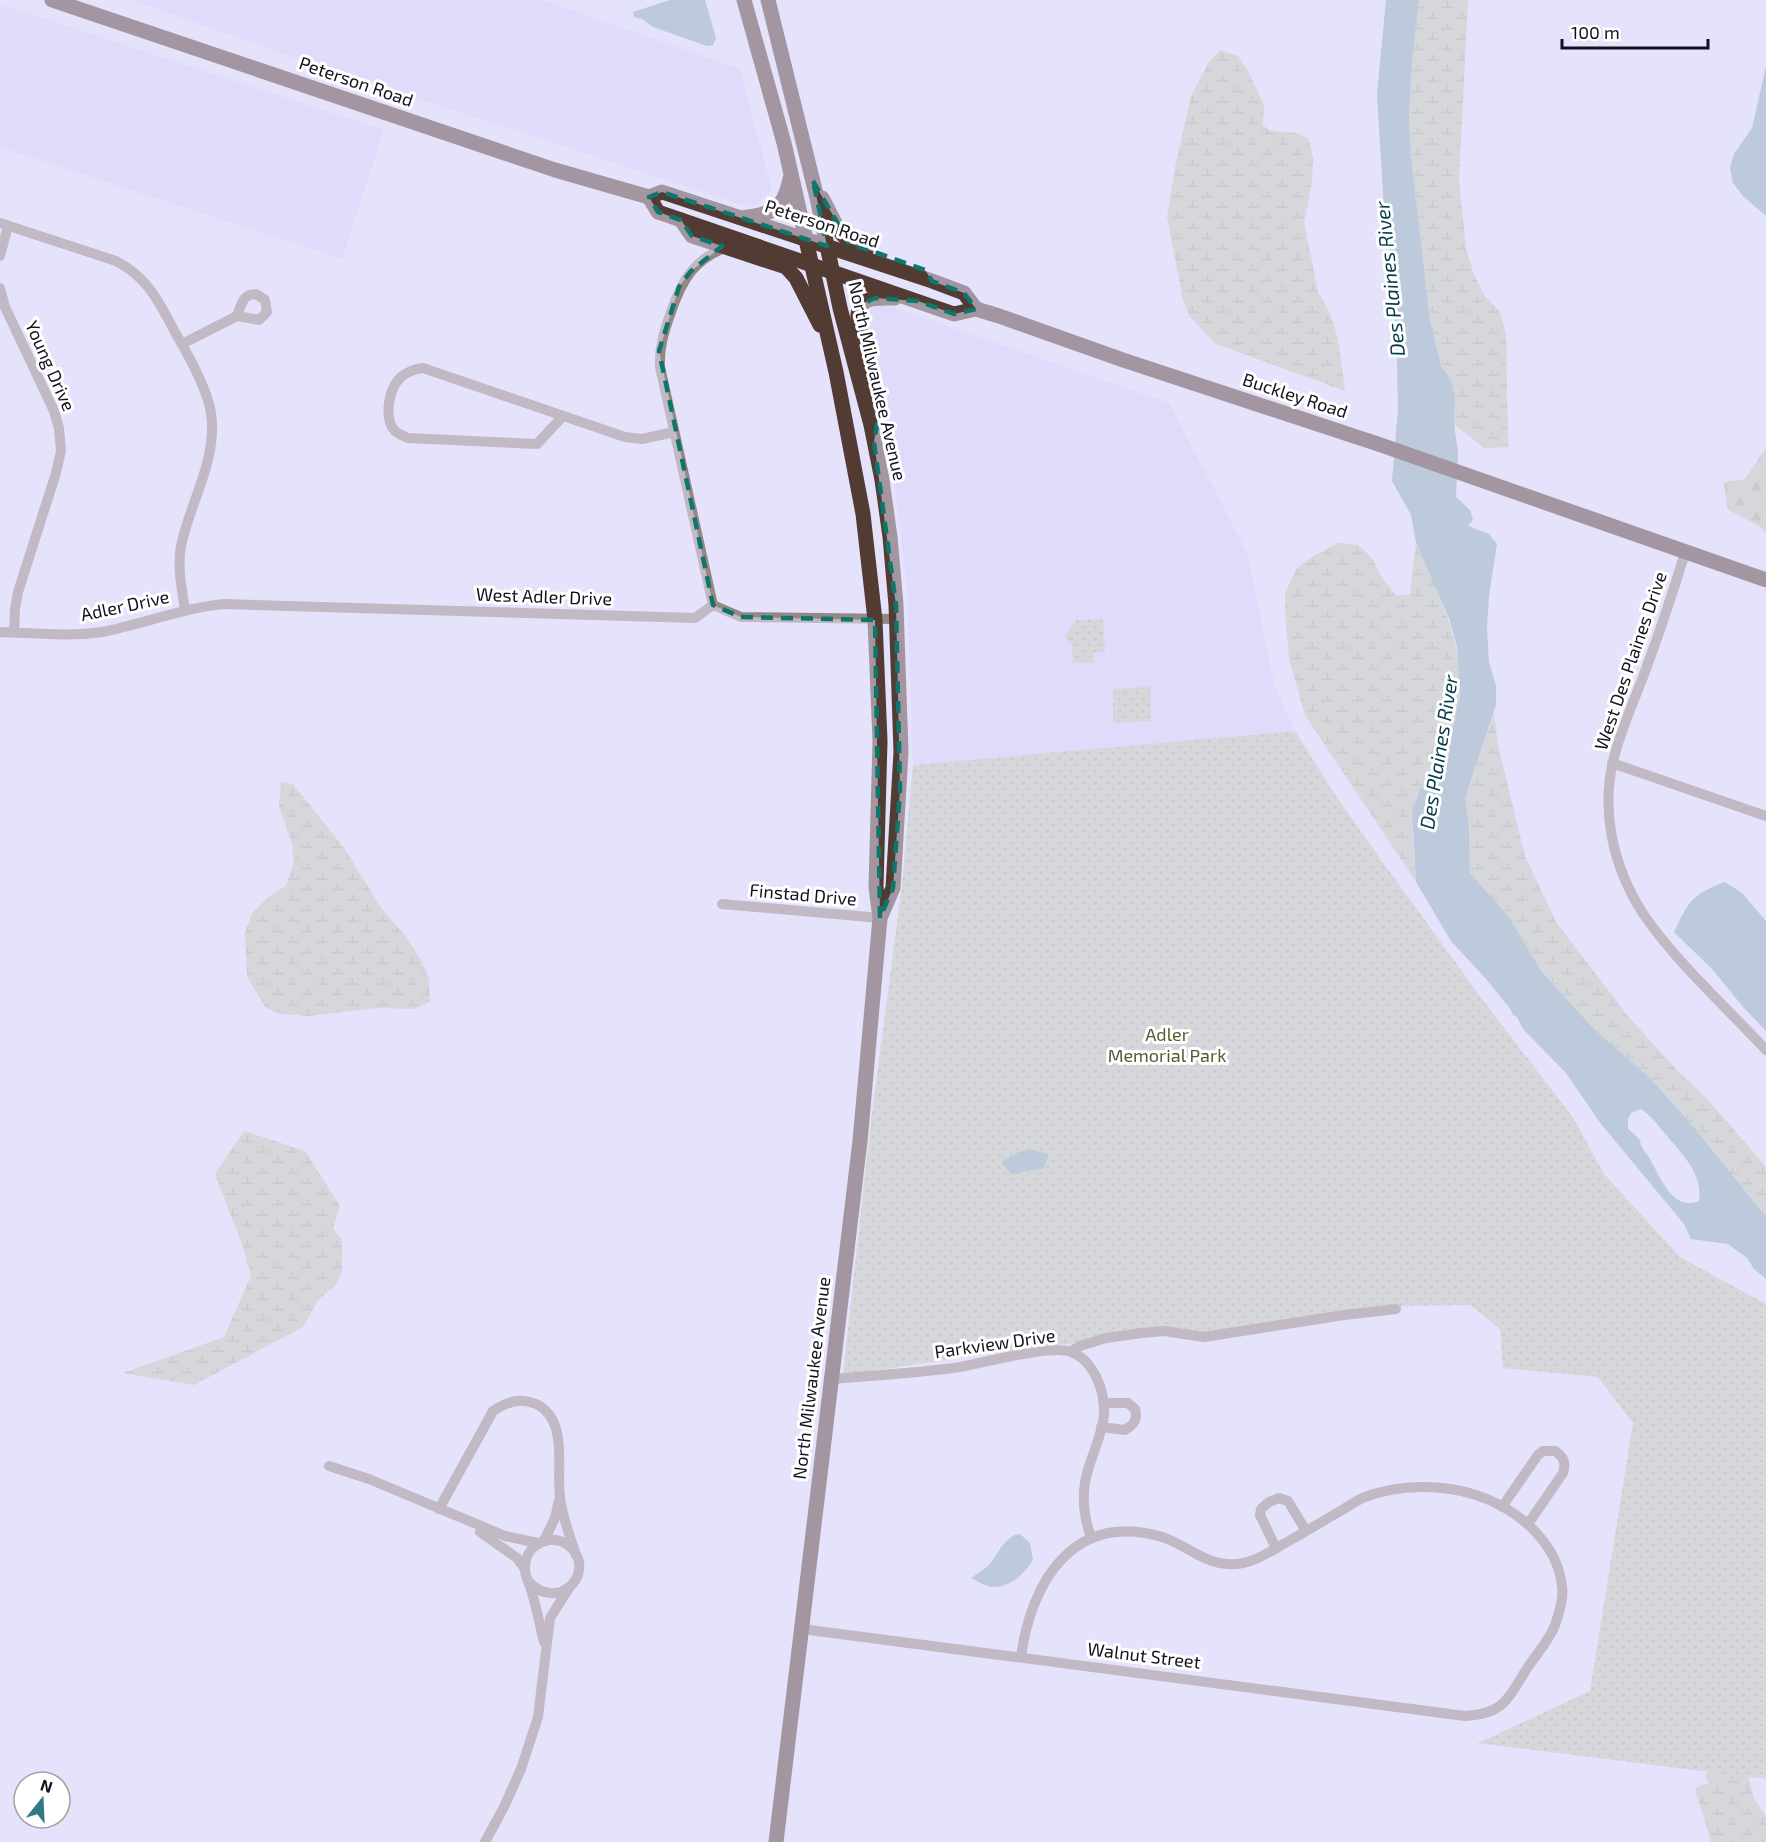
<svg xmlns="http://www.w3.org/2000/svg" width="1766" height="1842" font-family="'Exo 2',sans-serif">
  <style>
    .built { fill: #d8d3fa }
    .forest { fill: url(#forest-firs) }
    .wetland { fill: url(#wetland-marsh) }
    .park { fill: url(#park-dots) }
    .water { fill: #89adb7; fill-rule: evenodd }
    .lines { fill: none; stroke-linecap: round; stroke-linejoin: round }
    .street { stroke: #958781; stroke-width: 10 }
    .primary { stroke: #523b32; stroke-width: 15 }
    .marked { fill: none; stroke: #0f766e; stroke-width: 4.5; stroke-dasharray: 12 8; stroke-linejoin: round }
    .labels { text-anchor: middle; stroke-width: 6; stroke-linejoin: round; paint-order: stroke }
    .street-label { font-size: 18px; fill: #13121c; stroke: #fff }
    .park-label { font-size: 18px; fill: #515d2e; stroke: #fff }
    .water-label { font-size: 20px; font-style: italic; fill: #033b48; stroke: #fff }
  </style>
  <defs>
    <pattern id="forest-firs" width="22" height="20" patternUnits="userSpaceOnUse" patternTransform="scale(1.5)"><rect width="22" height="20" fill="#c2c9b3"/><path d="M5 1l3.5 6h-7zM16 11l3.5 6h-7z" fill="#a6ac99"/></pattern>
    <pattern id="wetland-marsh" width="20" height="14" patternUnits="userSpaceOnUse" patternTransform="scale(1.5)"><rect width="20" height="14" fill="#c2c9b3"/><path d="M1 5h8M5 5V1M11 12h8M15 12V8" fill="none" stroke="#a6ac99"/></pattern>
    <pattern id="park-dots" width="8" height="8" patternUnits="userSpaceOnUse" patternTransform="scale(1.5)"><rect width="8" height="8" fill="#c2c9b3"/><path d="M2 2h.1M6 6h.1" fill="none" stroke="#a6ac99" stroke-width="1.8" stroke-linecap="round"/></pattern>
  </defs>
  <rect width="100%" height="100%" fill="#e5e2fb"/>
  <!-- built -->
  <g class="built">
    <path d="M132 0H543L740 69 772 190 753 206 736 203 301 60Z"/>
    <path d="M0 4 384 130 342 259 0 147Z"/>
    <path d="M884 304 1169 403 1247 552 1275 687 1295 731 913 765 907 585 888 433 864 323 868 311Z"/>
  </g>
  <!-- forest -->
  <path class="forest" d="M1766 448V533L1759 526 1727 509 1724 482 1745 479Z"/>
  <!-- wetland -->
  <g class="wetland">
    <path d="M1419 0H1468L1459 181 1466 248 1473 272 1484 295 1499 311 1506 333 1508 447 1484 448 1454 424 1455 397 1451 380 1441 366 1430 321 1411 156 1409 114 1412 62Z"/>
    <path d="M1220 50 1238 56 1248 71 1264 105 1263 125 1270 131 1293 132 1309 139 1313 159 1312 182 1304 223 1318 292 1330 313 1338 339 1345 391 1216 344 1190 317 1183 300 1167 217 1175 167 1191 96 1209 62Z"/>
    <path d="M1416 542C1445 610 1476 664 1450 740 1446 752 1438 767 1431 777 1427 782 1422 785 1419 791 1407 818 1415 853 1416 882L1305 715 1289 659 1285 611V593L1297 568 1310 558 1338 543 1358 545 1371 557 1383 579 1397 596 1410 594Z"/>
    <path d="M1494 712 1498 745 1525 856 1556 922 1628 1016 1673 1066 1710 1102 1766 1167V1217L1693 1126 1648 1076 1594 1029 1542 972 1509 917 1470 873 1469 827 1465 798Z"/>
    <path d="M281 782 293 784 344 848 382 909 404 934 421 960 429 979 430 1002 414 1009 376 1008 309 1016 280 1014 266 1008 247 977 245 933 252 913 271 895 286 886 294 861 292 844 279 807Z"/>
    <path d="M244 1131 305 1151 340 1206 333 1228 342 1240V1271L335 1286 319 1299 303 1327 194 1385 123 1373 224 1337 251 1276 243 1247 215 1174Z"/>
    <path d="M1745 1763 1754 1799 1766 1816V1842H1711L1695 1790 1699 1786 1709 1783 1705 1776 1711 1766Z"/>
  </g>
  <!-- park -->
  <g class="park">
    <path d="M1103 619 1105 652 1094 653V663L1073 662 1072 645 1066 640V634L1077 620Z"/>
    <path d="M1150 687 1151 721 1113 723V689Z"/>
    <path d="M1295 731 1334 793 1379 857 1482 999 1574 1119 1604 1174 1680 1257 1766 1304V1779L1478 1743 1590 1691 1633 1423 1598 1377 1503 1368 1500 1329 1471 1305 1395 1306 1205 1335 1168 1328 1082 1343 1035 1347 843 1375 870 1129 902 885 913 765Z"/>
  </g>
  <!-- water -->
  <g class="water">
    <path d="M670 0H705L716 38 713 45 707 46 653 27 642 19 634 17 633 12Z"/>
    <path d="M1386 0H1419L1412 62 1409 114 1411 156 1430 321 1441 366 1451 380 1455 397 1454 424 1458 453 1456 497 1470 510 1473 520 1468 526 1489 534 1497 544 1489 596 1487 629 1489 662 1496 686V705L1465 798 1469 827 1470 873 1509 917 1542 972 1594 1029 1648 1076 1693 1126 1766 1217V1279L1754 1269 1747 1258 1728 1244 1691 1239 1684 1224 1601 1124 1566 1073 1523 1029 1517 1017 1513 1015 1511 1010 1487 980 1451 941 1416 882 1412 811 1420 789 1431 777 1450 741 1460 696 1457 647 1450 621 1416 542 1411 515 1392 481 1398 409 1397 361 1392 264 1384 210 1377 94ZM1641 1109C1654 1118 1657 1125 1667 1136 1683 1155 1703 1174 1699 1201 1672 1212 1660 1176 1650 1159 1648 1155 1644 1152 1642 1147 1639 1142 1642 1144 1639 1139 1636 1135 1631 1132 1628 1129V1119L1631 1113Z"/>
    <path d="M1766 66V215H1765L1743 196 1733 183 1730 168 1734 154 1752 128Z"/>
    <path d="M1725 882 1742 893 1766 921V1031L1744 1008 1712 969 1674 932C1689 901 1691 895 1725 882Z"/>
    <path d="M1033 1150 1049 1154 1044 1168 1011 1174 1001 1162 1021 1151Z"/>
    <path d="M1020 1534 1030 1543 1033 1560C1025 1573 1011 1587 994 1587 987 1587 977 1581 971 1578 976 1574 982 1571 987 1567 998 1557 1003 1536 1020 1534Z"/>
  </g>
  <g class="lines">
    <!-- street -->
    <g class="street">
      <path d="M0 223 116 261C148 277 160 304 176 334 189 356 207 388 211 413 218 459 190 502 181 546 177 568 182 589 185 610"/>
      <path d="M0 256 8 226"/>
      <path d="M0 288 5 307 54 411 59 428 61 451 56 473 18 592 15 609 14 632"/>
      <path d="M182 344 237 316 259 320 267 312 265 300 256 294C242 294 241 306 237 316"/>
      <path d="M563 416 537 444 408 438C404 436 398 434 395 431 383 418 389 388 401 377 408 371 415 369 423 368L625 437 642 439 674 432"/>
      <path d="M1685 553C1673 592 1660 631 1646 669 1636 696 1624 723 1616 750 1599 807 1612 866 1644 915 1677 963 1726 1007 1766 1050"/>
      <path d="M713 605 660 367C659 348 664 331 671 312 682 280 694 259 727 247"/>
      <path d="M0 632C33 633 69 637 102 632 143 624 182 608 224 604L695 618 713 605 741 617 897 619"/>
      <path d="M1612 763 1766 816"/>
      <path d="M722 904 880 918"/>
      <path d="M1071 1351 1080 1346 1106 1338 1142 1333 1164 1331 1204 1337 1344 1315 1396 1309"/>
      <path d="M831 1379C872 1376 913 1373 954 1368 979 1364 1051 1344 1071 1352 1094 1360 1105 1392 1104 1413 1103 1433 1093 1452 1088 1470 1081 1493 1083 1515 1091 1537"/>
      <path d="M1101 1427 1125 1430C1134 1424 1138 1420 1135 1409L1128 1403H1103"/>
      <path d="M329 1466 369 1479 505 1536 538 1543"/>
      <path d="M1502 1507 1538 1455 1543 1451H1555C1564 1457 1566 1463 1563 1473L1528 1524"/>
      <path d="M439 1509 493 1411C507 1402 520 1397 536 1404 569 1420 556 1468 560 1497 562 1517 570 1536 576 1555"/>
      <path d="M480 1532 517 1558 525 1569"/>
      <path d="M544 1541 555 1518 559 1500"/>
      <path d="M1276 1548 1260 1515 1261 1509 1269 1502 1279 1498 1288 1501 1306 1531"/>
      <path d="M529 1582C560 1614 598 1570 569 1546 564 1541 555 1539 548 1540 539 1542 530 1548 527 1557 525 1561 525 1566 525 1571 526 1578 530 1585 532 1593 537 1609 540 1626 544 1642"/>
      <path d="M802 1629 1465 1716C1506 1713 1507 1699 1528 1667 1537 1653 1549 1641 1555 1625 1559 1614 1564 1598 1562 1586 1557 1541 1516 1508 1476 1495 1442 1484 1400 1484 1365 1497 1357 1500 1349 1506 1342 1510 1323 1521 1305 1532 1287 1542 1269 1552 1250 1566 1228 1564 1203 1563 1185 1544 1162 1537 1074 1511 1031 1581 1021 1657"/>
      <path d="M485 1842 504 1807 521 1769 538 1717 550 1618 569 1588"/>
    </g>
    <!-- primary -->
    <g class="primary">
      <path d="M52 0 555 170 649 197 662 192 932 281 964 293 976 309"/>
      <path d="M744 0 784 143 836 372 863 514 875 620 880 741 876 887 880 918 860 1141 776 1842"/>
      <path d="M768 0 817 198 840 308 871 425 882 480 890 537 896 605 901 752 893 888 880 918"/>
      <path d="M649 197 658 212 954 314 976 309 999 316 1123 360 1381 445 1766 580"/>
      <path d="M822 198C835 221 839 241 866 251"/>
      <path d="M742 218C772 213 783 212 790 179"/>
      <path d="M681 220 692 236 786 267 796 278 820 325"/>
      <path d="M876 410 858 322C856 295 875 298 895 298"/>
    </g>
  </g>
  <!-- marked area -->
  <path d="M0 0H1766V1842H0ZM813 181 849 243 925 270 932 281 964 293 976 309 954 314 918 301 875 298 861 304 858 312 878 418 874 442 896 605 900 790 893 888 880 918 875 620 741 617 713 605 659 351 679 287 690 272 722 246 692 236 681 220 658 212 649 197 662 192 827 246Z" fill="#e5e2fb" fill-opacity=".55" fill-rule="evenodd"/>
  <path class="marked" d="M813 181 849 243 925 270 932 281 964 293 976 309 954 314 918 301 875 298 861 304 858 312 878 418 874 442 896 605 900 790 893 888 880 918 875 620 741 617 713 605 659 351 679 287 690 272 722 246 692 236 681 220 658 212 649 197 662 192 827 246Z"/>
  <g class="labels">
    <!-- street labels -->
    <g class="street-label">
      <text transform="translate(356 82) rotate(19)" y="6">Peterson Road</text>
      <text transform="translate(822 224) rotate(18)" y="6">Peterson Road</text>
      <text transform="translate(50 366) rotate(66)" y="6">Young Drive</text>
      <text transform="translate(877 381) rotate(77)" y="6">North Milwaukee Avenue</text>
      <text transform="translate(1295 396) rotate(18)" y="6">Buckley Road</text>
      <text transform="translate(544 597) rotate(2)" y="6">West Adler Drive</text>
      <text transform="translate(125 606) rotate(-12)" y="6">Adler Drive</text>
      <text transform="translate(1631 661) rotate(-71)" y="6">West Des Plaines Drive</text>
      <text transform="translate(803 895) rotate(5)" y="6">Finstad Drive</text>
      <text transform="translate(995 1344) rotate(-8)" y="6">Parkview Drive</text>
      <text transform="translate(812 1378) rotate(-83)" y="6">North Milwaukee Avenue</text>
      <text transform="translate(1144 1656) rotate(7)" y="6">Walnut Street</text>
    </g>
    <!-- park labels -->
    <g class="park-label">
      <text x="1167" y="1041">Adler<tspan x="1167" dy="21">Memorial Park</tspan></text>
    </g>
    <!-- water labels -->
    <g class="water-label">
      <text transform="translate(1390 279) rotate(-96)" y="7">Des Plaines River</text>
      <text transform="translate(1439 752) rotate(-81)" y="7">Des Plaines River</text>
    </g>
  </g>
  <!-- north arrow -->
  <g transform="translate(42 1800) rotate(18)"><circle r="28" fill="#ffffff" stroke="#a1a0a4" stroke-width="1.5"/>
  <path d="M0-4.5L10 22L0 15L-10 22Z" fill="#337886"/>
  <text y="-9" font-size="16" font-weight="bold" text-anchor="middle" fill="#13121c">N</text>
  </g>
  <!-- scale -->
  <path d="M1562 39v9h146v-9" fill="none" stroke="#13121c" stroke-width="3"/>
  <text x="1571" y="39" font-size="18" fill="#13121c" stroke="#ffffff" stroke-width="4.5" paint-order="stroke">100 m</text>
</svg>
